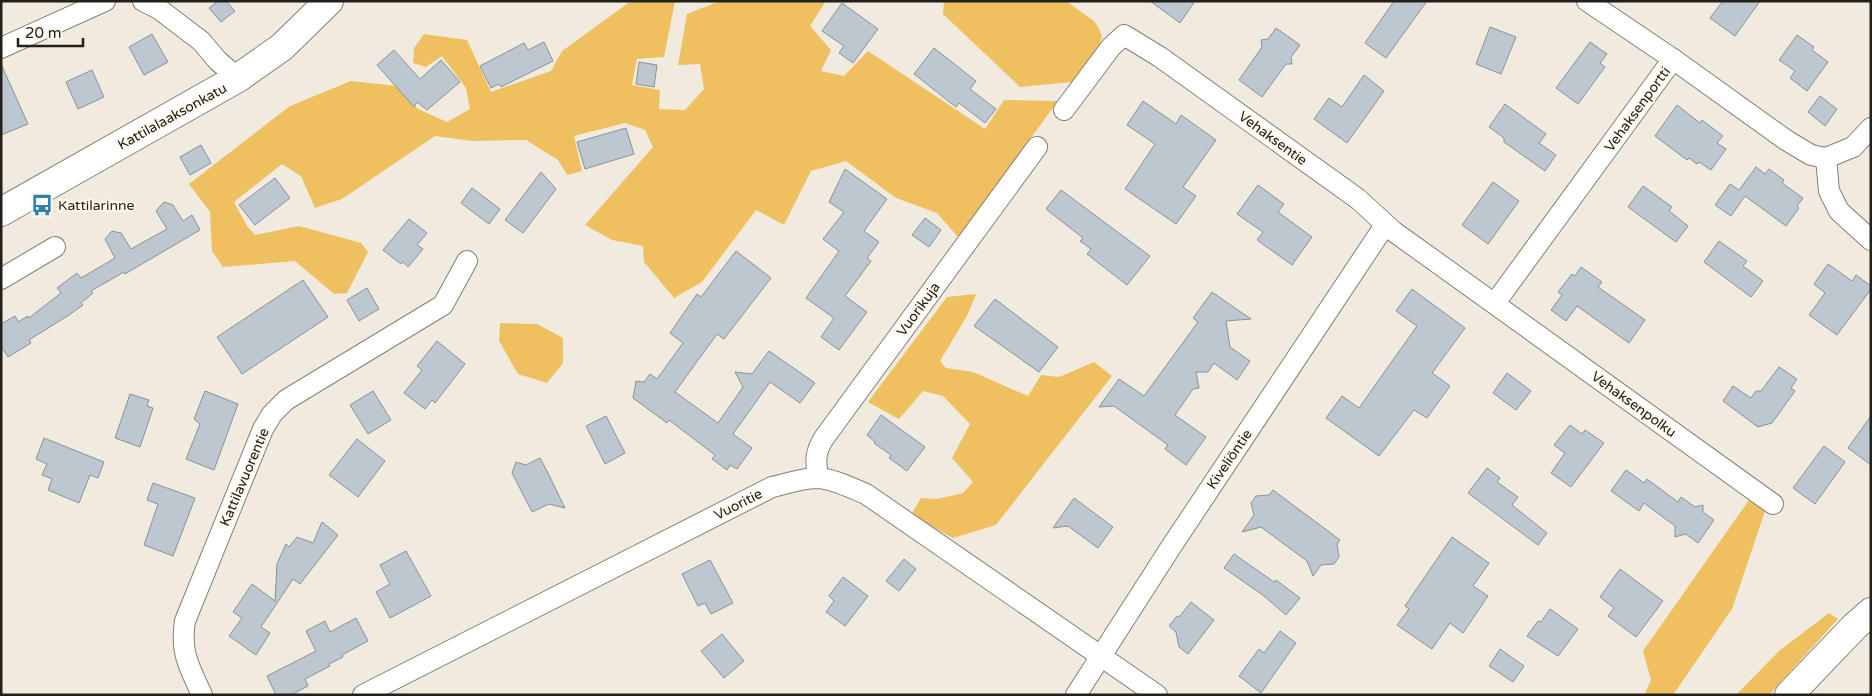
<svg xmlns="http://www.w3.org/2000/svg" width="1872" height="696" font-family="'Varela Round',sans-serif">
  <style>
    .green { fill: #efc060 }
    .building { fill: #bcc7cf; stroke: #879299 }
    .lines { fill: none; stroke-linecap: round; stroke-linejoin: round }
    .street-casing { stroke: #858075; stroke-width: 22 }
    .secondary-casing { stroke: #858075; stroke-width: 30 }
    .primary-casing { stroke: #858075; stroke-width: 30 }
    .street { stroke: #fff; stroke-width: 20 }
    .secondary { stroke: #fff; stroke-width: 28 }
    .primary { stroke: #fff; stroke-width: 28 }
    .labels { text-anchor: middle; stroke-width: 4; stroke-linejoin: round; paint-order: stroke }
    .street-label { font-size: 14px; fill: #22201b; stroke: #fef8ed }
    .poi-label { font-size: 14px; fill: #22201b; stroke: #fef8ed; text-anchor: start }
  </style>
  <rect width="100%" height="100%" fill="#f1ebdf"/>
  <!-- green -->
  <g class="green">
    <path d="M631 1H675L664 57 637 59 632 85 660 90 659 109 685 110 704 89 700 64 678 65 687 14 720 1H826L810 26 831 50 821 71 844 76 868 51 985 129 1004 100 1058 101 958 237 937 213 896 198 846 161 811 171 784 225 756 210 702 282 674 298 644 262 643 246 612 240 585 225 653 147 645 130 625 123 574 136 582 171 567 175 558 160 526 140 472 141 435 136 342 199 315 208 301 176 282 164 234 202 247 226 255 235 299 226 361 243 368 252 347 293 334 294 295 261 223 267 212 251 210 212 189 184 290 106 351 81 397 86 418 109 447 122 470 109 466 88 442 56 426 67 413 63 414 48 424 34 467 40 491 92 551 71 562 51Z"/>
    <path d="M944 1H1066L1094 21 1099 28 1102 36 1100 44 1072 82 1020 87 943 14Z"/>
    <path d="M976 294 968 314 940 361 946 368 973 372 1028 396 1041 375 1059 377 1094 362 1112 376 996 525 953 538 911 515 921 498 937 499 963 493 973 482 952 458 970 424 943 396 923 391 899 419 868 402 947 297Z"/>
    <path d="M500 323 537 324 563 338V363L547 383 518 374 499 341Z"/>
    <path d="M1749 500 1765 511 1732 609 1673 695H1644L1651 680 1643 651Z"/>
    <path d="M1829 613 1838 619 1769 695H1736L1779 651Z"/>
  </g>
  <!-- building -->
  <g class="building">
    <path d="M218 1H226L235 11 221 22 209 8Z"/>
    <path d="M1150 1H1195L1180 23Z"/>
    <path d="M1394 1H1427L1386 58 1365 43Z"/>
    <path d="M1723 1H1760L1735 36 1710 18Z"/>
    <path d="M842 3 878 29 853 63 839 53 844 46 822 31Z"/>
    <path d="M1490 27 1516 37 1501 74 1476 64Z"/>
    <path d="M1276 28 1300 45 1291 57 1292 64H1286L1262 97 1239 80 1262 47 1261 40 1268 39Z"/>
    <path d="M152 34 168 62 144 75 129 47Z"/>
    <path d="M1797 35 1814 47 1812 50 1828 62 1807 91 1790 78 1795 71 1779 60Z"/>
    <path d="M544 42 553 61 501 87 499 84 491 88 480 66 524 43 528 50Z"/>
    <path d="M1590 42 1607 54 1600 63 1605 67 1578 104 1556 88Z"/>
    <path d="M934 48 976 81 970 89 996 109 985 123 959 103 956 107 914 74Z"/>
    <path d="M394 50 420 79 441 60 460 82 427 110 417 102 414 107 377 65Z"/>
    <path d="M639 62 657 65 654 87 636 84Z"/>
    <path d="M1 64 28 124 1 135Z"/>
    <path d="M92 70 104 97 78 109 66 82Z"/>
    <path d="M1364 75 1384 91 1347 143 1314 119 1329 98 1342 107Z"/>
    <path d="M1820 96 1837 109 1825 126 1808 112Z"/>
    <path d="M1143 101 1176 124 1181 115 1216 140 1183 187 1196 196 1176 224 1125 189 1155 144 1127 125Z"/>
    <path d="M1505 104 1546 134 1539 143 1556 155 1545 171 1504 142V138L1489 127Z"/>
    <path d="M1677 105 1700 123 1702 120 1723 136 1717 143 1726 149 1711 170 1699 162 1697 164 1689 158 1687 160 1655 136Z"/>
    <path d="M626 128 634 154 585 169 577 142Z"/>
    <path d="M201 145 211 163 190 175 180 157Z"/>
    <path d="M1756 167 1765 174 1769 169 1784 180 1782 183 1803 198 1797 206 1799 208 1786 226 1745 196 1731 216 1715 205 1730 184 1739 190Z"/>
    <path d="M845 169 887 199 864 231 879 242 867 258 871 261 845 296 867 312 839 350 821 337 834 318 806 298 839 251 823 239 844 212 829 202Z"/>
    <path d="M541 172 556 189 523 233 505 220Z"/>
    <path d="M275 178 290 198 255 225 239 205Z"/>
    <path d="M1493 182 1519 201 1488 244 1462 225Z"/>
    <path d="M1258 185 1284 204 1278 212 1312 237 1292 265 1257 240 1263 232 1237 214Z"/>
    <path d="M1643 186 1672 207 1669 211 1688 226 1676 242 1628 207Z"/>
    <path d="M472 188 500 209 489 224 461 203Z"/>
    <path d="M1061 190 1150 256 1127 285 1087 254 1091 249 1080 241 1083 238 1046 209Z"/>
    <path d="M164 202 173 205 183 221 192 215 200 230 125 274 124 272 91 291 93 293 81 303 83 305 69 315 29 340 31 343 8 357 1 346V324L15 316 18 322 28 316 29 318 61 293 57 288 77 273 81 278 115 258 105 239 112 231 121 233 131 249 167 229 156 211Z"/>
    <path d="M925 218 941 230 929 247 912 235Z"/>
    <path d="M409 219 427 233 417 245 423 249 408 267 403 262 401 264 383 250Z"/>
    <path d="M1719 241 1747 261 1743 266 1763 281 1751 297 1704 262Z"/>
    <path d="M736 251 771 278 724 339 717 334 675 392 718 423 743 387 735 372 752 374 769 351 815 383 800 403 770 382 733 434 752 448 737 469 730 465 727 470 712 459 715 455 669 420 667 423 633 398 636 381 644 382 650 374 657 379 683 343 670 333 697 294 701 297Z"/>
    <path d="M1828 264 1852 281 1856 275 1871 286V289L1837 335 1809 315 1825 293 1814 284Z"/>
    <path d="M1581 267 1602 282 1598 287 1645 320 1629 343 1577 306 1566 321 1551 310 1562 295 1558 292 1572 274 1575 276Z"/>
    <path d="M303 280 328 317 242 374 217 337Z"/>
    <path d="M367 288 379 309 359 321 347 300Z"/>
    <path d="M1412 289 1465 328 1432 373 1450 386 1427 418 1414 410 1379 456 1326 418 1342 396 1359 408 1417 326 1396 311Z"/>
    <path d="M1212 292 1251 319 1226 321 1230 347 1250 361 1237 380 1214 363 1208 372H1196L1199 388 1193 389 1175 415 1206 437 1186 465 1165 449 1168 445 1114 406 1099 407 1119 379 1144 396 1198 322 1193 318Z"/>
    <path d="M995 299 1058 347 1039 372 974 326Z"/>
    <path d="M437 341 465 364 435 403 432 400 425 409 404 393 422 370 417 366Z"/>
    <path d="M1779 367 1797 379 1791 388 1795 391 1772 423 1758 427 1723 401 1733 386 1751 398 1756 391H1761Z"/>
    <path d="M1507 373 1531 391 1516 410 1493 393Z"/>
    <path d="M205 391 238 404 214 470 186 459 200 424 194 419Z"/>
    <path d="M373 391 391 420 368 434 350 405Z"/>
    <path d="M130 394 149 400 147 406 153 408 140 447 115 438Z"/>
    <path d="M881 415 925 447 907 471 889 458 891 455 875 444 874 441 867 435Z"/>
    <path d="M606 416 625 453 605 464 586 426Z"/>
    <path d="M1871 416V465L1848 448Z"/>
    <path d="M1570 425 1582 434 1585 430 1604 443 1571 487 1551 473 1565 453 1554 445Z"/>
    <path d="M44 438 104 462 98 478 90 475 79 503 48 490 52 479 42 475 47 464 36 459Z"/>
    <path d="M357 439 385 461 358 497 329 475Z"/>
    <path d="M1824 446 1845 462 1815 504 1793 488Z"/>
    <path d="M540 458 548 473 565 508 549 504 532 512 512 473 516 462 526 465Z"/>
    <path d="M1487 468 1500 478 1497 482 1518 497 1512 505 1547 533 1538 545 1468 493Z"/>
    <path d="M1626 470 1644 483 1647 479 1678 502 1681 497 1695 507 1703 505V512L1714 520 1698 543 1686 534 1675 537V526L1644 503 1639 511 1611 491Z"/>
    <path d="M153 483 195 498 173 556 144 545 158 504 147 500Z"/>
    <path d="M1273 490 1340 540 1337 544 1339 557 1334 564 1321 565 1313 576 1307 561 1261 527 1242 532 1254 515 1251 503 1256 496 1269 495Z"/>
    <path d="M1074 498 1113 527 1098 548 1068 526 1053 528Z"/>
    <path d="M322 522 338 535 300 584 293 579 261 627 270 633 256 655 229 636 242 618 233 612 252 584 275 601 277 564 286 544 289 547 297 537 313 543Z"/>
    <path d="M1452 537 1489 563 1473 586 1488 596 1463 633 1450 623 1432 649 1397 625 1409 609 1405 606Z"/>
    <path d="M406 551 431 596 390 618 376 592 390 584 380 565Z"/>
    <path d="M1234 554 1274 582 1276 580 1300 598 1286 615 1264 596 1224 568Z"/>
    <path d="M904 559 916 569 899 591 886 581Z"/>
    <path d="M710 560 733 603 711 614 705 603 698 606 682 574Z"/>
    <path d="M1620 569 1663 601 1636 637 1608 616 1614 608 1600 597Z"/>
    <path d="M843 577 868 596 845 626 826 612 834 601 829 596Z"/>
    <path d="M1191 602 1214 620 1188 654 1179 647 1176 632 1169 626 1176 617 1180 616Z"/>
    <path d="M1550 609 1578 629 1558 656 1527 636 1538 621 1541 622Z"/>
    <path d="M356 618 368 641 342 655 343 657 329 664 330 666 305 679 308 686 291 695H276L267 676 316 651 306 631 325 621 330 632Z"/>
    <path d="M1280 631 1296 643 1261 693 1239 676 1259 649 1264 653Z"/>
    <path d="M722 634 744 661 724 678 701 651Z"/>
    <path d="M1500 649 1524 666 1513 682 1489 666Z"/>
  </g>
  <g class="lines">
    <!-- street casing -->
    <g class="street-casing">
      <g id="street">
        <path d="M143 1 159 9 201 41 218 61 238 78"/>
        <path d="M1587 1 1673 59"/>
        <path d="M1 48 105 1"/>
        <path d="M1064 110 1111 47 1124 35 1160 57 1358 199 1393 231 1773 504"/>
        <path d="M1826 158 1829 191 1839 211 1871 240"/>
        <path d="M1 279 55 247"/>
        <path d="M1495 303 1673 59 1786 140 1811 155 1826 158 1853 147 1871 128"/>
        <path d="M818 478C816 461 814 454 824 438L1037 147"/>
        <path d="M202 695C189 666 180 653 185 621L263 429 272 414 286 400 443 305 467 261"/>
        <path d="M363 695 772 487C786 484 802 478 818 478 834 479 851 488 866 494L1157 695"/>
        <path d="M1076 695 1171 547 1385 225"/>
      </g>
    </g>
    <!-- secondary casing -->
    <g class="secondary-casing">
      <path id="secondary" d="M1 212 238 78 282 47 329 1"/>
    </g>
    <!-- primary casing -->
    <g class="primary-casing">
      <path id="primary" d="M1789 695 1855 626 1871 612"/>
    </g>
    <!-- street -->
    <use href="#street" class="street"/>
    <!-- secondary -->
    <use href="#secondary" class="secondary"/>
    <!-- primary -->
    <use href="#primary" class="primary"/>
  </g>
  <!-- icons -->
  <defs>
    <g id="bus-bare" transform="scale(1.725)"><path d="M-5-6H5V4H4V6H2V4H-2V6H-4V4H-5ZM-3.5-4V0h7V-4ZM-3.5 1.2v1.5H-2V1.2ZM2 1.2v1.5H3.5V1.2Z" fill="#2982b0" stroke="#fef8ed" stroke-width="2.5" paint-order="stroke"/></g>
  </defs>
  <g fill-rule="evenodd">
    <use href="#bus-bare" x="42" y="205"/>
  </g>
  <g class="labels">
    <!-- street labels -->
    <g class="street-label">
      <text transform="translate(1637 109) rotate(-54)" y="5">Vehaksenportti</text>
      <text transform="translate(172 116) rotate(-29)" y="5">Kattilalaaksonkatu</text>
      <text transform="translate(1273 138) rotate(36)" y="5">Vehaksentie</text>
      <text transform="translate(918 309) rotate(-54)" y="5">Vuorikuja</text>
      <text transform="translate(1634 404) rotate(36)" y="5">Vehaksenpolku</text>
      <text transform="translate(1229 459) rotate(-56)" y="5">Kiveliöntie</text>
      <text transform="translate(244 477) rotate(-67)" y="5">Kattilavuorentie</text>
      <text transform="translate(738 504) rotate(-27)" y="5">Vuoritie</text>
    </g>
    <!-- poi labels -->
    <g class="poi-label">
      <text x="58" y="210">Kattilarinne</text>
    </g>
  </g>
  <!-- border -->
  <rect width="1872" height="696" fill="none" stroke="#22201b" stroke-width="5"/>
  <!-- scale -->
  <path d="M18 38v8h65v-8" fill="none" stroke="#22201b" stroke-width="2.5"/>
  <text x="25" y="38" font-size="15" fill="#22201b" stroke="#fef8ed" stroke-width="4" paint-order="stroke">20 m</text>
</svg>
